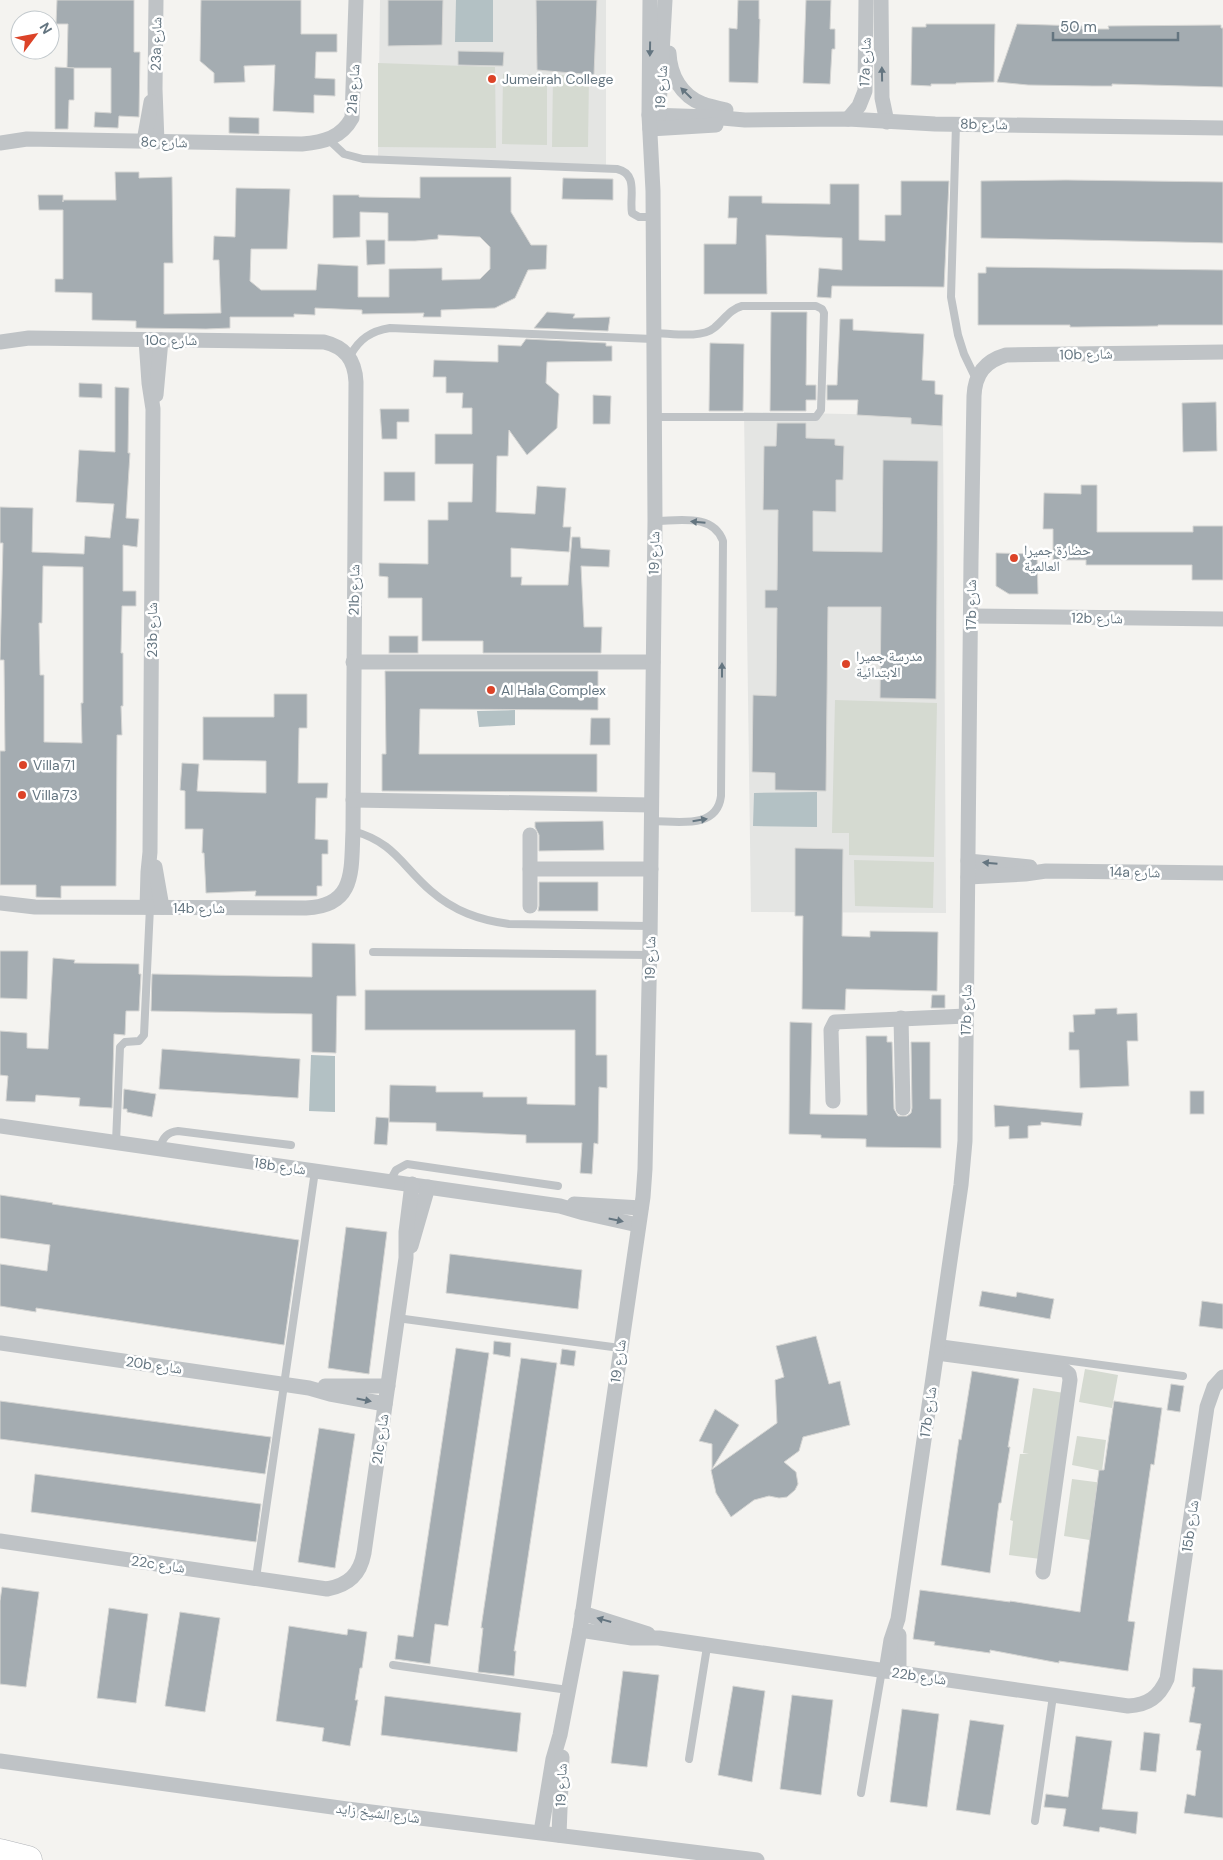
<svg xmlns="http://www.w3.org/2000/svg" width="1223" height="1860" font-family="'DM Sans','Noto Naskh Arabic',sans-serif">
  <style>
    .built { fill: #e4e5e3 }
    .green { fill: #d5dad1 }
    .water { fill: #b3c1c4 }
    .building { fill: #a4acb1; stroke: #d5d5d3; fill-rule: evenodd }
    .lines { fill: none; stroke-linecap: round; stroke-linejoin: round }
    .motorway-casing { stroke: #b0b4b7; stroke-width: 29 }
    .service { stroke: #bfc3c6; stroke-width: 8 }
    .minor { stroke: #bfc3c6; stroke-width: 15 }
    .motorway { stroke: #fff; stroke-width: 28 }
    .oneway { fill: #647580 }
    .poi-dot { fill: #dc4328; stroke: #fff; stroke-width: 2 }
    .labels { text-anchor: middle; stroke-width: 5; stroke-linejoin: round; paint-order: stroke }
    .street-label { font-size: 14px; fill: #647580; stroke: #fff }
    .poi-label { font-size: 14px; fill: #647580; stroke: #fff; text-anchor: start }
  </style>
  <rect width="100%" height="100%" fill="#f4f3f0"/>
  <!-- built -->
  <g class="built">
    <path d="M380 0H606V165L378 157Z"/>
    <path d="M744 412 943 416 946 913 751 912Z"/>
  </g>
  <!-- green -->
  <g class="green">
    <path d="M378 63 495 67 496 148 378 147Z"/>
    <path d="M503 74 547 75V145L502 144Z"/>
    <path d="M553 75H589L588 147H552Z"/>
    <path d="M835 700 937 703 934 857 849 855V833H832Z"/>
    <path d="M854 860 934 862 933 908 855 906Z"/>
    <path d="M1085 1369 1118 1375 1112 1408 1079 1402Z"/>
    <path d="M1033 1388 1064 1393 1041 1559 1009 1555 1013 1521 1010 1520 1020 1454H1029L1023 1453Z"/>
    <path d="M1077 1436 1106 1440 1102 1471 1072 1465Z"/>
    <path d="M1072 1479 1103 1483 1096 1541 1064 1536Z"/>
  </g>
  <!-- water -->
  <g class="water">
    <path d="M456 0H493V42H455Z"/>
    <path d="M515 710V725L479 727 477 711Z"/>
    <path d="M817 792V827L753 826 754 793Z"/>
    <path d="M311 1055 335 1056V1112L309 1111Z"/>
  </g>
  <!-- building -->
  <g class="building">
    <path d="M57 0H134V52H140L139 117 119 116 118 128 94 127 95 112 111 113V68H67L68 24H56Z"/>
    <path d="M201 0H301V34H337V52H316L315 78 335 79V96L314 95V113L273 111 275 65 244 66 245 82 214 83V73L200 61Z"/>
    <path d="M388 0H443L442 45 388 46Z"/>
    <path d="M536 0H597L594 75 537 70Z"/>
    <path d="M738 0H759V19H760L758 83 729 82V28L737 29Z"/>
    <path d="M806 0H831L830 29H835V49H832L830 84 803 83Z"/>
    <path d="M926 24H995L994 82 956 83V84H931V86L911 85 912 27H926Z"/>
    <path d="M1017 24 1082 26V29H1109L1108 26 1221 25V28H1223V87L1112 84V86H1093L1028 85 997 82Z"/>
    <path d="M458 51 504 52 503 66 458 65Z"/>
    <path d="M55 67 74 68V100H69L68 129H55Z"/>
    <path d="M229 117 259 118V134L229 133Z"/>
    <path d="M115 172H139V178L172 177 173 263H164V314L221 313 219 260H213L214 236 235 237 236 188 290 189 287 249H251L250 281 261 290H316L318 264 358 266V297H389V269L442 268V280L480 279 490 269V247L480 237 438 235V239L415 241H388V213L360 212V237L333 238V195H359V197L420 198V177H511V212L531 245H547L546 269 528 270 515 298 495 308 441 310V317H423L424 313 362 314V310L315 308V315L294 314V317H230V328L206 329 136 328V321L92 320V293L55 292V279H63V210H39L38 195H63V202V200H116Z"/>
    <path d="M563 178 613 179V200L562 199Z"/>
    <path d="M1066 180 1223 182V243L981 238V181Z"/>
    <path d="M901 181H949L944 287 832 286 831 298 817 297 819 268 842 270V238L766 235 767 294H704V244H736L737 218H728L729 196H762V203L830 204V184H859V240L885 241V215H901Z"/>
    <path d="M366 240H385V264L367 265Z"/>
    <path d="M986 267 1223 270V325H1158V326L1077 327H1070V325H978V273H986Z"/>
    <path d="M547 312 575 314 573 318 610 317 608 331 534 328Z"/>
    <path d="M771 312H807L806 385H816V400H806V411H770Z"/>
    <path d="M840 319H853V330L924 334 922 380 935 381V394L943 395 942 426 911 424V418L857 415 858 400H827V385H837Z"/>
    <path d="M526 339 606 343V346H612V361L547 362 546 383 559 394 557 428 527 455 509 430 508 456H497L496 512 535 514 537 486 566 488 563 527H571L569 552 511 548V577H522L521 585H568L572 537H580L581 548 610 550 609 567 581 566 584 627H602L601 653H483V641H422V598H388V577L379 576V563L428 564V520H448V502H472L473 464H435V434H472V408H462L463 393H446V377H433L434 360 498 362V345L521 346Z"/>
    <path d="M710 343 744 344 743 411H709Z"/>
    <path d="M79 383 102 384V398L79 397Z"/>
    <path d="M115 387 129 388 128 453H130L126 518 139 519 137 547 123 545V591H136V606H122L121 653H123V706H121L122 735H117L116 886H61V898L36 897V885H0V751H5L4 660H0L3 543H0V507L33 508 32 552 84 554 85 536 110 538 114 504 76 502 79 450 115 452ZM43 566 83 567V703H81L82 743 44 742V675H40L39 623H42Z"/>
    <path d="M593 395 611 396 610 424H593Z"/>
    <path d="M1216 402 1217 451 1183 452 1182 403Z"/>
    <path d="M380 409H409V422H397V439H382Z"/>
    <path d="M777 423H806V438L835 439V445L844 446 843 480H836V512L813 511V551L882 552 883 460 938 461 936 699 880 698 881 607H828L826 791 775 790V773L752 772 753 695 776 696 777 608H765V590H777L778 510H763L764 446H776Z"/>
    <rect x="384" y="472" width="31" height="29"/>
    <path d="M1081 485H1097V532H1193V526H1223V580H1192V565H1086V560H1053V529H1043L1044 493 1081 494Z"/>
    <path d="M996 553 1037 554 1038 594H1009L996 586Z"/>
    <rect x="389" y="636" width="29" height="17"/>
    <path d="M385 671H598V710L420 709 419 754H597V792L382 791V754H386Z"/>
    <path d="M274 694H307V728H299L298 783H328L327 798H316L315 839 328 840V854H322V886H317V896H255L256 891 206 893 204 853H202L203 829H185V791L180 790 182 763 199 764 197 791 266 793V761L203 760V717H274Z"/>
    <path d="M591 718H610V745H590Z"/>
    <path d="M603 821 604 850 539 851V835L535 827V822Z"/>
    <path d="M795 848 843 849 842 936 870 937V931L938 932 937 991 846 989 845 1010 802 1009 803 916H795Z"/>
    <path d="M539 882H598V911H538L539 906Z"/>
    <path d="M312 943 355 944 356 996H337L336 1053 312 1052V1014L151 1011 152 974 312 977Z"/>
    <path d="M0 951H28L27 999 0 998Z"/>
    <path d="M53 958 75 960 74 963 139 964V974H141L139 1011H126L125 1035 114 1034 112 1108 79 1106 80 1098 36 1095 35 1102 6 1101 8 1076 0 1075V1031L27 1033V1048L48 1049Z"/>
    <path d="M365 990H596V1055H607V1088L599 1087 598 1144 594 1143 592 1174 580 1173 582 1143H526V1135L436 1131V1123L389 1122 390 1085 436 1086V1092H483V1097H527V1104L575 1105V1030H365Z"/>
    <path d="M932 995H945V1008H931Z"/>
    <path d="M1117 1008V1014L1137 1013 1138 1041H1127L1129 1086 1080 1088 1079 1050H1069V1032H1074L1073 1015 1095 1014V1009Z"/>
    <path d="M790 1022 812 1023 810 1114 867 1115 866 1036H887V1042H892L894 1109 898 1116H907L911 1113 912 1108 911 1042H930V1099H941V1148L866 1147V1139L821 1138V1135L789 1134Z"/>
    <path d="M162 1049 300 1059 298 1098 159 1089Z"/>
    <path d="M124 1089 156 1094 152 1117 127 1112V1109H123Z"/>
    <rect x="1190" y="1091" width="14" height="23"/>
    <path d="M994 1105 1083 1113 1081 1126 1041 1122V1125L1028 1126V1138L1009 1139V1126L995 1127Z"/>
    <path d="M376 1117 389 1118 387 1145 374 1144Z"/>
    <path d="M0 1195 53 1203 52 1204 299 1240 284 1345 36 1308V1312L0 1306V1264L47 1271 50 1245 0 1238Z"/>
    <path d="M346 1227 387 1232 369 1374 328 1368Z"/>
    <path d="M450 1254 582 1270 578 1309 446 1293Z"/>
    <path d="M982 1291 1016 1297 1017 1292 1054 1299 1050 1319 979 1306Z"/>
    <path d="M1202 1301 1223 1304V1329L1199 1326Z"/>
    <path d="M816 1336 829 1384 840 1381 850 1425 803 1437 799 1451 784 1462 796 1472 798 1484 795 1490 787 1497 779 1498 769 1496 754 1500 731 1517 716 1493 711 1470 777 1423 775 1380 784 1377 776 1346Z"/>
    <path d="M494 1341 511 1343 510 1357 493 1354Z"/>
    <path d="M456 1348 489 1353 448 1626 435 1624 430 1664 395 1659 398 1635 413 1637Z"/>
    <path d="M562 1349 576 1351 574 1366 560 1364Z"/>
    <path d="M521 1358 557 1363 514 1651H516L514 1676 478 1672 483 1628H481Z"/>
    <path d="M972 1371 1019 1379 1008 1447H1010L1001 1503H999L990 1573 941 1565 959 1439 961 1440Z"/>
    <path d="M1171 1384 1184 1386 1180 1412 1167 1410Z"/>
    <path d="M0 1401 271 1437 265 1474 0 1439Z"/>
    <path d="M1114 1401 1162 1408 1154 1465 1151 1464 1128 1621 1135 1622 1128 1671 1059 1661V1663L990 1650V1653L934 1645 935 1642 913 1639 920 1590 1010 1602V1601L1080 1612 1099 1470H1104Z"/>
    <path d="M715 1409 739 1425 712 1469V1444L699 1441Z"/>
    <path d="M319 1428 355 1434 335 1568 298 1562Z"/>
    <path d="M35 1474 261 1504 256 1542 31 1512Z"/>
    <path d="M2 1587 39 1592 26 1687 0 1684V1601Z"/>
    <path d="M109 1608 148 1614 136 1703 97 1698Z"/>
    <path d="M180 1612 220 1618 205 1712 165 1706Z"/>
    <path d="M289 1626 347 1635 348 1629 367 1632 362 1668H360L355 1700H358L350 1746 322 1741 324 1728 276 1721Z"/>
    <path d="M1193 1668 1223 1670V1818L1184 1813 1187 1794 1195 1796 1201 1751 1196 1750 1201 1724 1189 1722 1195 1687H1192Z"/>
    <path d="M623 1671 659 1675 647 1767 611 1763Z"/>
    <path d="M733 1686 765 1691 752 1782 718 1775Z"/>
    <path d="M792 1695 833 1700 821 1795 780 1789Z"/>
    <path d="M385 1696 521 1713 517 1752 381 1735Z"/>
    <path d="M902 1709 939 1714 927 1807 890 1802Z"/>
    <path d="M970 1720 1004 1725 990 1815 956 1810Z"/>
    <path d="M1144 1732 1160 1734 1156 1772 1140 1770Z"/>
    <path d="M1076 1736 1112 1741 1102 1809 1138 1812 1136 1834 1100 1827 1099 1832 1063 1826 1066 1809 1044 1807 1046 1794 1068 1797Z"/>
  </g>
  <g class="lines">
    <!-- motorway casing -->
    <g class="motorway-casing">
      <path id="motorway" d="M0 1853 28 1860"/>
    </g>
    <!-- service -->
    <g class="service">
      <path d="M956 124 951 297 958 335 964 354 976 379"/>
      <path d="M328 139 344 154 363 159 617 169C639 174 629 197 632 213L639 217H653"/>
      <path d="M653 333C670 333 701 339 714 328 724 320 730 309 742 306H816L822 309 824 313 821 410 816 417H655"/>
      <path d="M350 356C359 339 371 331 390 328L653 339"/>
      <path d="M651 821C677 821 717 830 721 796L723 541C713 513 678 521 655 521"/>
      <path d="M353 831C394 842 402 866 431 891 454 911 479 920 509 924L650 926"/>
      <path d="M373 952 650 955"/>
      <path d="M116 1142 120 1047 125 1042 139 1041 144 1035 150 907"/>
      <path d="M160 1149C162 1138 167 1132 178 1131L291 1145"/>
      <path d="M390 1181 396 1170 407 1164 558 1186"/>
      <path d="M397 1318 620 1348"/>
      <path d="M938 1343 1183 1376"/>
      <path d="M256 1578 315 1171"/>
      <path d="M393 1665 568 1690"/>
      <path d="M689 1759 707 1647"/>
      <path d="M861 1793 882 1670"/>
      <path d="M1035 1821 1053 1696"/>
    </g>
    <!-- minor -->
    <g class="minor">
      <path d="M156 0 155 89 157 142"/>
      <path d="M881 0 882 98 887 122"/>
      <path d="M669 53C670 75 681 96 703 104 710 107 718 108 726 110"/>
      <path d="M649 115 711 117 745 120 848 119 935 124 1223 128"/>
      <path d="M848 119 859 106 865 91 866 0"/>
      <path d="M658 125 665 0"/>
      <path d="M650 129 716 125"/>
      <path d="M144 141 151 102"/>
      <path d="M0 143 27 139 302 144C324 142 341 138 352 118L356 0"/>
      <path d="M146 340 149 383 153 409 150 852 148 872 147 907"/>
      <path d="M0 342 29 338 324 342C345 347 355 359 356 382L353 831C351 870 356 906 306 908L35 907 0 903"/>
      <path d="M156 395 161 340"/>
      <path d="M971 616 1223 619"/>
      <path d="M353 662H653"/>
      <path d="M353 800 651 805"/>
      <path d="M968 861 1030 867"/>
      <path d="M155 867 162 907"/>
      <path d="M530 869H651"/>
      <path d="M968 877 1025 874 1046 871 1223 873"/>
      <path d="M530 906V835"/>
      <path d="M901 1018 903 1108"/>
      <path d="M833 1101 831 1030 835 1022 966 1016"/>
      <path d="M0 1126 560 1206 584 1213 638 1225"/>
      <path d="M574 1204 641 1208"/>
      <path d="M411 1246 428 1187"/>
      <path d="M0 1343 309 1388 330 1394 385 1404"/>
      <path d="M937 1353 1064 1370 1069 1374 1070 1380 1043 1572"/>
      <path d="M325 1386H388"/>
      <path d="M0 1541 327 1589C349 1585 360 1574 364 1553L406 1258V1232L412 1184"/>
      <path d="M582 1613 648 1634"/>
      <path d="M580 1630 632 1638H659L1128 1706C1148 1705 1159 1697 1167 1679L1207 1407 1214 1387 1223 1377"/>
      <path d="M899 1635V1673"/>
      <path d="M886 1671 891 1640 898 1619 961 1185 965 1141 971 561 974 396C975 374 985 361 1006 355L1223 352"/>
      <path d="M0 1761 347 1809 757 1860"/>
      <path d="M541 1832 553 1759 560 1735 580 1630 643 1197 645 1169 650 941 655 521 653 191 649 115 650 0"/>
      <path d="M559 1835 562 1757"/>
    </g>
    <!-- motorway -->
    <use href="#motorway" class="motorway"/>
  </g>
  <!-- one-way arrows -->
  <defs><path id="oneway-solid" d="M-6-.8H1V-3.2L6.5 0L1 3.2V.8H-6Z" transform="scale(1.25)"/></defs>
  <g class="oneway">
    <use href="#oneway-solid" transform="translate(650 49) rotate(91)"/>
    <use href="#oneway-solid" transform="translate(882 74) rotate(-91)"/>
    <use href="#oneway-solid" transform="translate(686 93) rotate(-136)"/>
    <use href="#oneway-solid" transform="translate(698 522) rotate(-175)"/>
    <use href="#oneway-solid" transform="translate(722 670) rotate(-90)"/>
    <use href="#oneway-solid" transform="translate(700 820) rotate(-9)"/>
    <use href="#oneway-solid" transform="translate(990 863) rotate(-175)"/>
    <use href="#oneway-solid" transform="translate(616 1220) rotate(12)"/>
    <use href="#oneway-solid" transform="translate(364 1400) rotate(11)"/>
    <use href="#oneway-solid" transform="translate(604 1620) rotate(-164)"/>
  </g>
  <!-- markers -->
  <g class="poi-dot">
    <circle cx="492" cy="79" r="5"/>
    <circle cx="1014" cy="558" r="5"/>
    <circle cx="846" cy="664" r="5"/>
    <circle cx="491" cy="690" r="5"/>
    <circle cx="23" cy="765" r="5"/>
    <circle cx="22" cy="795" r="5"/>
  </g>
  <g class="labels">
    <!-- street labels -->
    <g class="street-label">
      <text transform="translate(156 44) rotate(-89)" y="5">23a شارع</text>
      <text transform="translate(865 62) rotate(-88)" y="5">17a شارع</text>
      <text transform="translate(661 87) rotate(-87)" y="5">شارع 19</text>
      <text transform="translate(353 89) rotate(-86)" y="5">21a شارع</text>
      <text transform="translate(984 124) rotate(1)" y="5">8b شارع</text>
      <text transform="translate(164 142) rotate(1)" y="5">8c شارع</text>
      <text x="171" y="345">10c شارع</text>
      <text transform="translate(1086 354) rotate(-1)" y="5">10b شارع</text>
      <text transform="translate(654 553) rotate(-89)" y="5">شارع 19</text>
      <text transform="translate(354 590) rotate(-89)" y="5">21b شارع</text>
      <text transform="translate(971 605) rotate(-90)" y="5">17b شارع</text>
      <text transform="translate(1097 618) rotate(1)" y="5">12b شارع</text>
      <text transform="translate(152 630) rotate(-90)" y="5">23b شارع</text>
      <text transform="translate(1135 872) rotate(1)" y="5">14a شارع</text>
      <text x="199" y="913">14b شارع</text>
      <text transform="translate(650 958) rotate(-89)" y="5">شارع 19</text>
      <text transform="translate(966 1010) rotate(-89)" y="5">17b شارع</text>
      <text transform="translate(280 1166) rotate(8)" y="5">18b شارع</text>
      <text transform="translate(618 1361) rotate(-82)" y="5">شارع 19</text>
      <text transform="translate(154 1365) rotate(8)" y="5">20b شارع</text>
      <text transform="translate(928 1412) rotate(-82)" y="5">17b شارع</text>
      <text transform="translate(380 1439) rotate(-82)" y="5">21c شارع</text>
      <text transform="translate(1190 1526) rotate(-82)" y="5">15b شارع</text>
      <text transform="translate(158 1564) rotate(8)" y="5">22c شارع</text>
      <text transform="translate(919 1676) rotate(8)" y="5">22b شارع</text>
      <text transform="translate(561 1785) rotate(-88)" y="5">شارع 19</text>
      <text transform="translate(378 1813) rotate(7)" y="5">شارع الشيخ زايد</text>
    </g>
    <!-- poi labels -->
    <g class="poi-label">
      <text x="502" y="84">Jumeirah College</text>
      <text x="1024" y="555">حضارة جميرا<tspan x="1024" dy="16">العالمية</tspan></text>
      <text x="856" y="661">مدرسة جميرا<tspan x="856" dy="16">الابتدائية</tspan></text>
      <text x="501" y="695">Al Hala Complex</text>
      <text x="33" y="770">Villa 71</text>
      <text x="32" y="800">Villa 73</text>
    </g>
  </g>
  <!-- north arrow -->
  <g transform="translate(35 35) rotate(58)"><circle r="24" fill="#ffffff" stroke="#c1c8cc"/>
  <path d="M0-4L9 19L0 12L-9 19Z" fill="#dc4328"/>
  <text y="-8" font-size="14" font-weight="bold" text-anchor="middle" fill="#647580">N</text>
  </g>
  <!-- scale -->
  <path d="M1053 32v8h125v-8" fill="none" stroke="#647580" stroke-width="2.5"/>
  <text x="1060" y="32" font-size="15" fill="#647580" stroke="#ffffff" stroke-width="4" paint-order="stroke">50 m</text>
</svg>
